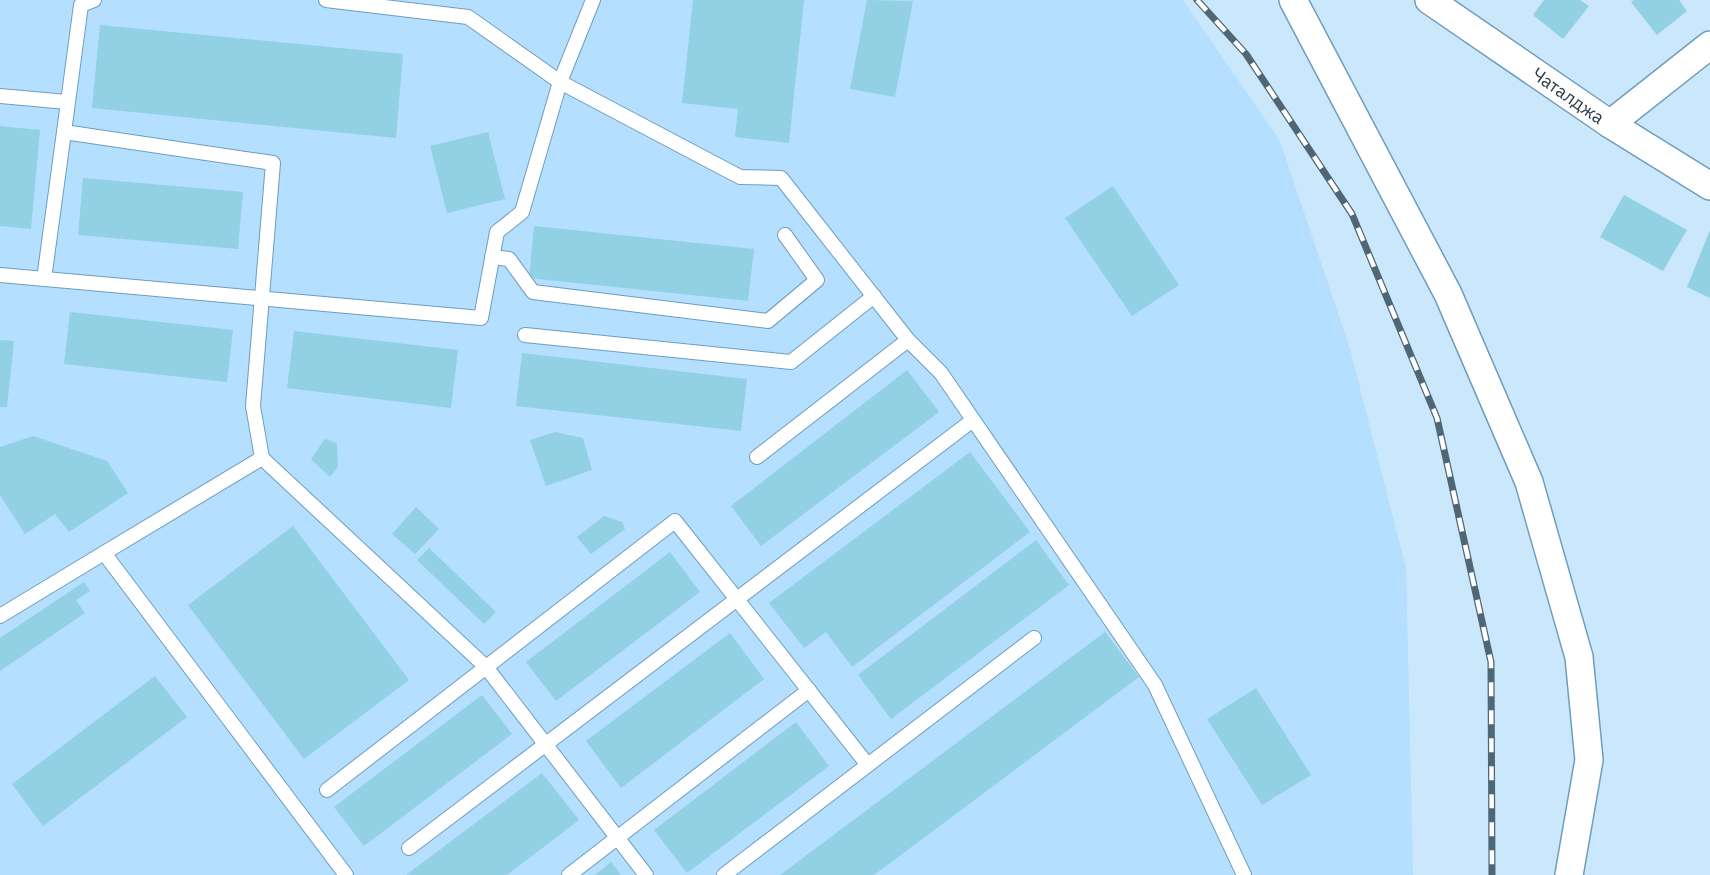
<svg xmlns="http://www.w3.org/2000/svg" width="1710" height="875" font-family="'IBM Plex Sans',sans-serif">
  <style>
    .built { fill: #b4dfff }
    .building { fill: #92d0e3 }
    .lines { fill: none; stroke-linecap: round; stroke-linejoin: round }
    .lane-casing { stroke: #6f9dbd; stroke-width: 16 }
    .street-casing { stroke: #6f9dbd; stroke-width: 30 }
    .lane { stroke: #fff; stroke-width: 14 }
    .street { stroke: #fff; stroke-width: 27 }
    .rail-casing { stroke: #506675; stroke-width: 7 }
    .rail { stroke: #fff; stroke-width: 4.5; stroke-dasharray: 14; stroke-linecap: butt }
    .labels { text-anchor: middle; stroke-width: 6; stroke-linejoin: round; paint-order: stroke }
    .street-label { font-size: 18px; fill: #2b3e4c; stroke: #fff }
  </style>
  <rect width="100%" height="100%" fill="#cae7fb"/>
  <!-- built -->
  <path class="built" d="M0 0H1183L1280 141 1350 349 1406 568 1413 875H0Z"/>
  <!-- building -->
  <g class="building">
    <path d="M693 0H804L789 143 735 137 738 109 682 103Z"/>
    <path d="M867 0 913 1 895 97 850 89Z"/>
    <path d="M1544 0H1580L1589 6 1563 39 1533 15Z"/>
    <path d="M1634 0H1679L1687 11 1657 35 1631 2Z"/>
    <path d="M100 25 403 54 396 138 92 108Z"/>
    <path d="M0 126 40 130 31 229 0 226Z"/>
    <path d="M488 132 505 199 447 213 430 146Z"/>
    <path d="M83 178 243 192 238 249 78 235Z"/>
    <path d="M1113 186 1179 285 1132 316 1065 218Z"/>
    <path d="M1624 195 1687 230 1663 271 1600 237Z"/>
    <path d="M534 226 754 249 748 301 529 278Z"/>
    <path d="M1710 230V298L1687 287Z"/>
    <path d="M70 312 233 330 227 382 64 364Z"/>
    <path d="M294 331 458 350 451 408 287 388Z"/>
    <path d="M0 340 14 341 7 407H0Z"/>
    <path d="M522 353 747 379 741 431 516 406Z"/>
    <path d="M907 370 939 412 761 546 731 506Z"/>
    <path d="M555 432 583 438 592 470 546 486 530 440Z"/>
    <path d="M33 436 107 461 128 493 69 532 55 514 25 534 0 495V447Z"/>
    <path d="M325 439 337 443 338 467 330 477 311 459Z"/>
    <path d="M970 452 1030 532 852 667 826 632 804 648 769 603Z"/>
    <path d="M416 507 439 529 415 554 392 534Z"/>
    <path d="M604 516 622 522 625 529 591 554 577 537Z"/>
    <path d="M293 526 409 680 304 759 188 605Z"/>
    <path d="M1036 540 1069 585 891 719 858 675Z"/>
    <path d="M429 548 496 612 484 624 417 560Z"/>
    <path d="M670 552 700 592 556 701 526 662Z"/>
    <path d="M84 582 90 591 76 600 85 613 0 671V638Z"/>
    <path d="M1105 632 1139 677 874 875H780Z"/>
    <path d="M730 633 764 679 621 788 586 741Z"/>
    <path d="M155 676 187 717 43 826 12 784Z"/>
    <path d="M1256 688 1311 775 1262 805 1207 719Z"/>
    <path d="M482 695 512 734 364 846 334 807Z"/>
    <path d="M796 722 829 766 687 873 654 830Z"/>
    <path d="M542 773 579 820 507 875H406Z"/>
    <path d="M611 862 621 875H595Z"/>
  </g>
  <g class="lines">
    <!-- lane casing -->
    <g class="lane-casing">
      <g id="lane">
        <path d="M94 0 81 5 64 132 273 163 253 406 262 458 486 667 646 875"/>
        <path d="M326 0 468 17 560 82 593 0"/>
        <path d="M0 96 67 102"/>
        <path d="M492 257 509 259 533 292 768 321 817 280 785 235"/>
        <path d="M0 275 481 318 497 232 522 212 560 82 740 177 781 178 908 340 941 373 1155 685 1244 875"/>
        <path d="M44 279 64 132"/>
        <path d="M525 335 791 362 874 296"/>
        <path d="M757 457 908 340"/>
        <path d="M262 458 104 553 346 875"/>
        <path d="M0 616 104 553"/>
        <path d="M327 790 675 521 867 764"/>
        <path d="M409 848 973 420"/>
        <path d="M569 875 809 690"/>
        <path d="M724 875 1034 638"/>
      </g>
    </g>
    <!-- street casing -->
    <g class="street-casing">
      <g id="street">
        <path d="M1293 0 1448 294 1529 482 1579 657 1589 760 1569 875"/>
        <path d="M1429 0 1610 124 1710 186"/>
        <path d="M1610 124 1710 45"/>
      </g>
    </g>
    <!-- lane -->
    <use href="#lane" class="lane"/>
    <!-- street -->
    <use href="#street" class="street"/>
    <!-- rail casing -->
    <g class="rail-casing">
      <path id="rail" d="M1197 0 1246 54 1352 214 1437 418 1491 662 1492 875"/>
    </g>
    <!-- rail -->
    <use href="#rail" class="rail"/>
  </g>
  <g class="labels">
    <!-- street labels -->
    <g class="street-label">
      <text transform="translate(1568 96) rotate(35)" y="6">Чаталджа</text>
    </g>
  </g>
</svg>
